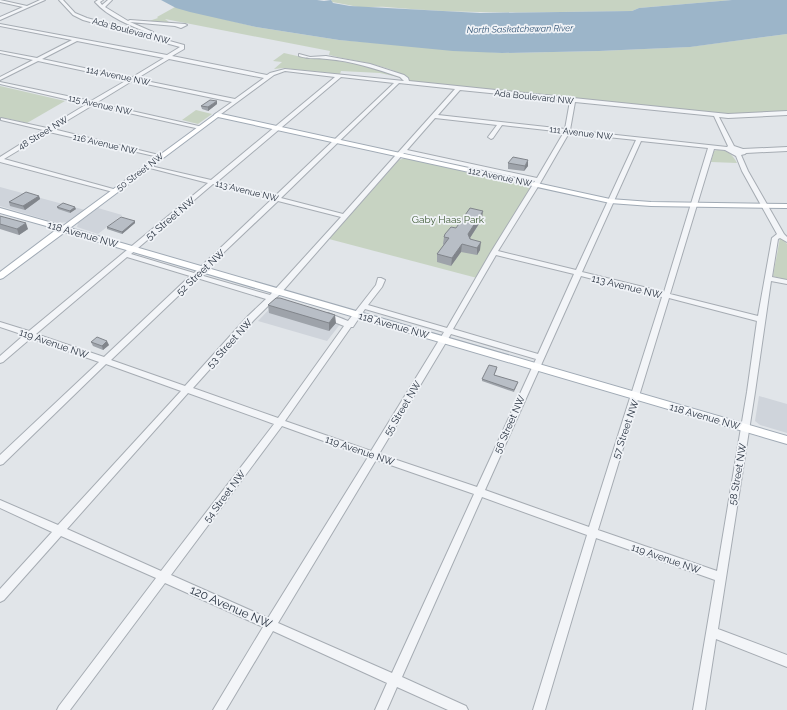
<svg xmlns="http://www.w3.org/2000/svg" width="787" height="710" font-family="Raleway,sans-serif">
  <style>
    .built { fill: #cfd4db }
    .green { fill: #c7d3c2 }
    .water { fill: #9cb5c9 }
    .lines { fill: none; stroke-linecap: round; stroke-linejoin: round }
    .minor-casing { stroke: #a6acb3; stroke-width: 2 }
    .major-casing { stroke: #a0aab5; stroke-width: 2 }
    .minor { fill: #f3f5f8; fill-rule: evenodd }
    .major { fill: #fff; fill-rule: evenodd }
    .wall { fill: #9ea3aa }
    .shaded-wall { fill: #81858b }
    .building { fill: #b8bec6; stroke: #81858b }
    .labels { text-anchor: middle; stroke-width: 3.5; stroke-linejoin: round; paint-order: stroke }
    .far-water-label { font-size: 9px; font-style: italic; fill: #335575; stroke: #f0f3f7 }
    .far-street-label { font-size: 9px; fill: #293341; stroke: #f0f3f7 }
    .street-label { font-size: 10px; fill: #293341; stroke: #f0f3f7 }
    .park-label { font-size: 10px; fill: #405d37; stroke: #f0f3f7 }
    .near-street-label { font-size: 12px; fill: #293341; stroke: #f0f3f7 }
  </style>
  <rect width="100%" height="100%" fill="#e1e5e9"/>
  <!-- built -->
  <g class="built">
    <path d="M0 187 85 210 69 222 57 223 0 206Z"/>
    <path d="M98 208 122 215 98 234 77 227 78 223Z"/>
    <path d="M280 298 345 318 327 341 258 321Z"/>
    <path d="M759 396 787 404V433L760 425 755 421Z"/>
  </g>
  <!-- green -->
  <g class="green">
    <path d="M331 0H732L639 8 632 11C550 12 468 15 386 7 377 6 367 8 358 7 350 5 342 4 332 2Z"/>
    <path d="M175 7 256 27 339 40 502 53 599 51 689 47 787 34V111L724 114 409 82 408 78C387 64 353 61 329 55L330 51 165 19 169 22 149 21 158 18 157 17Z"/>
    <path d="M284 53 306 58 327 59 367 66 399 76 402 78 380 73 341 71 340 74 283 68 274 69 282 62 273 61Z"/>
    <path d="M0 86 65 101 27 123 5 118 0 120Z"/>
    <path d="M196 110 212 114 198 124 182 120Z"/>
    <path d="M717 150C728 150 732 154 737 163L711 162 714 151Z"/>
    <path d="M405 158 527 185 531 189 477 278 329 239 399 160Z"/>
    <path d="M780 238 784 240 787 244V280L773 276Z"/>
  </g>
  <!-- water -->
  <path class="water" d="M161 0H317L324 1 331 0 333 3 350 6 480 13 632 11 639 8 732 0H787V34L690 47 599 51 502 53 453 51 339 40 256 27 190 12 176 8Z"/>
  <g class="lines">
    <!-- minor casing -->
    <g class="minor-casing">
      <g id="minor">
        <path d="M0 0 27 6 40 0H45L0 20V17L23 7 0 2Z"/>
        <path d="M59 0H63L75 13 87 18 184 45V49L172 56 267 75 270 73 285 69 404 81 400 77C376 69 352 61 327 59 315 57 312 60 299 56V54L310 57 326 56 370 64 404 75 408 78 409 81 728 114 787 111V115L728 118 719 117 734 146 743 149 787 147V151L746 153 745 154 741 155 748 171 784 234 787 237V242L780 238 778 239 772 277 787 280V284L771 281 755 392 718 629 787 655V667L716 639 705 710H693L715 580 596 538 545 710H533L587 535 482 497 402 677 466 706 468 710H448L397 687 387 710H375L387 683 273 631 226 710H213L263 627 165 583 70 710H57L59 706 156 578 61 536 4 600 0 602V589L52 532 0 508V500L58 525 181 391 106 364 3 464 0 465V455L99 362 31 338 3 362 0 363V356L24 335 0 327V322L29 331 208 183 146 167V165L211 180 335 77 285 71 274 75 217 117 214 115 215 114 232 102 132 81 96 103 203 127 200 129 93 105 53 129 163 156V158L49 132 4 159 117 190V192H113L0 162V157L43 130 1 120V118L47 128 87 104 0 84V82L91 101 127 80 38 61 0 80V77L33 60 0 53V51L37 58 72 40 0 26V24L167 55 180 47 83 20 73 15ZM77 41 164 58 131 78 42 59ZM169 59 264 78 235 99 136 79ZM341 77 394 83 275 196 217 182ZM399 83 455 89 343 214 281 198ZM460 90 570 101 565 129 438 115ZM575 102 714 116 728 146 727 147 570 130ZM435 118 497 125 488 137 491 139 493 138 502 125 564 132 537 178 407 150ZM569 133 636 140 576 270 498 251 539 185ZM641 141 708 148 664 292 582 272ZM714 149 725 150 736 156 742 171 777 234 772 238 758 316 670 294ZM404 153 535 181 491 252 447 328 368 305 382 287 385 280 381 278H378L376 285 348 321 328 313H322L321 315 322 317 344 326 278 418 193 388 254 320 281 293ZM213 184 272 199 194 273 131 254ZM278 201 341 217 270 295 200 275ZM496 255 574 274 538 354 453 329ZM127 257 190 276 104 357 36 334ZM581 276 662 297 589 527 485 490ZM197 278 266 299 248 316 185 386 111 360ZM669 298 757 321 747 392 717 571 598 530ZM365 309 444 332 371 451 285 421 351 327H353ZM451 334 536 359 477 487 379 454ZM188 393 274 424 161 571 67 529ZM282 426 368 457 268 618 171 575ZM376 460 474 494 392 673 278 623Z"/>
        <path d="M98 0H103L100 2 102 5 108 0H112L105 7 128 21 130 20 185 24 187 25 181 28 175 26 130 22 153 32 149 33C131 26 108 17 95 2Z"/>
      </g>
    </g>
    <!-- major casing -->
    <g class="major-casing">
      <path id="major" d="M217 113 610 199 651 202 787 204V208L651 206 610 203 218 117 70 228 787 436V444L65 232 3 278 0 279V272L57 229 0 213V208L63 226Z"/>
    </g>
    <!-- minor -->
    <use href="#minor" class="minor"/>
    <!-- major -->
    <use href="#major" class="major"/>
  </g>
  <!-- wall -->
  <g class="wall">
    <path d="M217 104 208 111 202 109 201 106Z"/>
    <path d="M508 163 528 166 524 171 508 169Z"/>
    <path d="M39 196 40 199 25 210 10 206 9 202Z"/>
    <path d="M57 207 76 209 70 213 58 209Z"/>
    <path d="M0 216 28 229 19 235 0 229Z"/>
    <path d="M482 219 470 238 480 250 477 255 461 252 451 266 437 262V254L444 245 443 244 444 237 456 228Z"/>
    <path d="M135 221V223L122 234 107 229V227Z"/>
    <path d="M268 305 336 323 329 331 269 313Z"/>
    <path d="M91 342 109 345 103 350 93 346Z"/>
    <path d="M497 369 494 375 518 382 514 392 482 381V379Z"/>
  </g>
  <!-- shaded-wall -->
  <g class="shaded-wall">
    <path d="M217 101V104L208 111V107Z"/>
    <path d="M528 160V166L524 171 525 166Z"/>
    <path d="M39 196 40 199 25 210 23 206Z"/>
    <path d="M75 207 76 209 70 213V211Z"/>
    <path d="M483 211 482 219 468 241V234Z"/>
    <path d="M135 221V223L122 234V232Z"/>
    <path d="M26 223 28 229 19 235 17 229Z"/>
    <path d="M481 242 480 250 477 255V248Z"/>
    <path d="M462 244 461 252 451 266 452 258Z"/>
    <path d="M335 315 336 323 329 331V323Z"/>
    <path d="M107 341 109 345 103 350 102 346Z"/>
  </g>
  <!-- building -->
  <g class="building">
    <path d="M210 100 217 101 208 107 201 106Z"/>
    <path d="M513 157 528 160 525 166 508 163Z"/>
    <path d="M26 192 39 196 23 206 9 202Z"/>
    <path d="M63 203 75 207 70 211 57 207Z"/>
    <path d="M470 208 483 211 468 234 470 239 481 242 477 248 462 244 452 258 437 254 449 238 444 237 445 234 451 227 456 228Z"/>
    <path d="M0 216 26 223 17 229 0 224Z"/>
    <path d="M121 217 135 221 122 232 107 227Z"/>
    <path d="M276 298H280L335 315 329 323 268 305Z"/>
    <path d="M97 337 107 341 102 346 91 342Z"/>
    <path d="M489 365 497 367 494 375 518 382 514 390 482 379Z"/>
  </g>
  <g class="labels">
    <!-- far-water labels -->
    <g class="far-water-label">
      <text transform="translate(520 29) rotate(-1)" y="3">North Saskatchewan River</text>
    </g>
    <!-- far-street labels -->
    <g class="far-street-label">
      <text transform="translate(131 31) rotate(15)" y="3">Ada Boulevard NW</text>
      <text transform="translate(118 76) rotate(12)" y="3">114 Avenue NW</text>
      <text transform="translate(534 97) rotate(6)" y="3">Ada Boulevard NW</text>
      <text transform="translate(100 105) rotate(13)" y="3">115 Avenue NW</text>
      <text transform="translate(43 133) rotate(-31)" y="3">48 Street NW</text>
      <text transform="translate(581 133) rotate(7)" y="3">111 Avenue NW</text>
      <text transform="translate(105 144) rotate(13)" y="3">116 Avenue NW</text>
      <text transform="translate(140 172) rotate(-37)" y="3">50 Street NW</text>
      <text transform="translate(500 177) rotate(12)" y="3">112 Avenue NW</text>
      <text transform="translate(247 191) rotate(14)" y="3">113 Avenue NW</text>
    </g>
    <!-- street labels -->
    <g class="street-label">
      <text transform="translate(170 218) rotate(-40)" y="4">51 Street NW</text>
      <text transform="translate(83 234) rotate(16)" y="4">118 Avenue NW</text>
      <text transform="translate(200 272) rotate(-43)" y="4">52 Street NW</text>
      <text transform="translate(627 286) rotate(14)" y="4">113 Avenue NW</text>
      <text transform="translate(394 325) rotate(16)" y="4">118 Avenue NW</text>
      <text transform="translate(54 343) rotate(19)" y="4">119 Avenue NW</text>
      <text transform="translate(229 343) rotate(-48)" y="4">53 Street NW</text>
      <text transform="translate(402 408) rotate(-59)" y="4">55 Street NW</text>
      <text transform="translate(705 416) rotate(16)" y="4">118 Avenue NW</text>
      <text transform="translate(509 424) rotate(-66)" y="4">56 Street NW</text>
      <text transform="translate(625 429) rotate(-71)" y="4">57 Street NW</text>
      <text transform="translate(360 450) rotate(19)" y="4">119 Avenue NW</text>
      <text transform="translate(737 474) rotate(-80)" y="4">58 Street NW</text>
      <text transform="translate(224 496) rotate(-53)" y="4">54 Street NW</text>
      <text transform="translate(666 558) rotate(19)" y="4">119 Avenue NW</text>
    </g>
    <!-- park labels -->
    <g class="park-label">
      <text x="448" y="223">Gaby Haas Park</text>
    </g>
    <!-- near-street labels -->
    <g class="near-street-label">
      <text transform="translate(231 607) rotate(24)" y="4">120 Avenue NW</text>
    </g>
  </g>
</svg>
